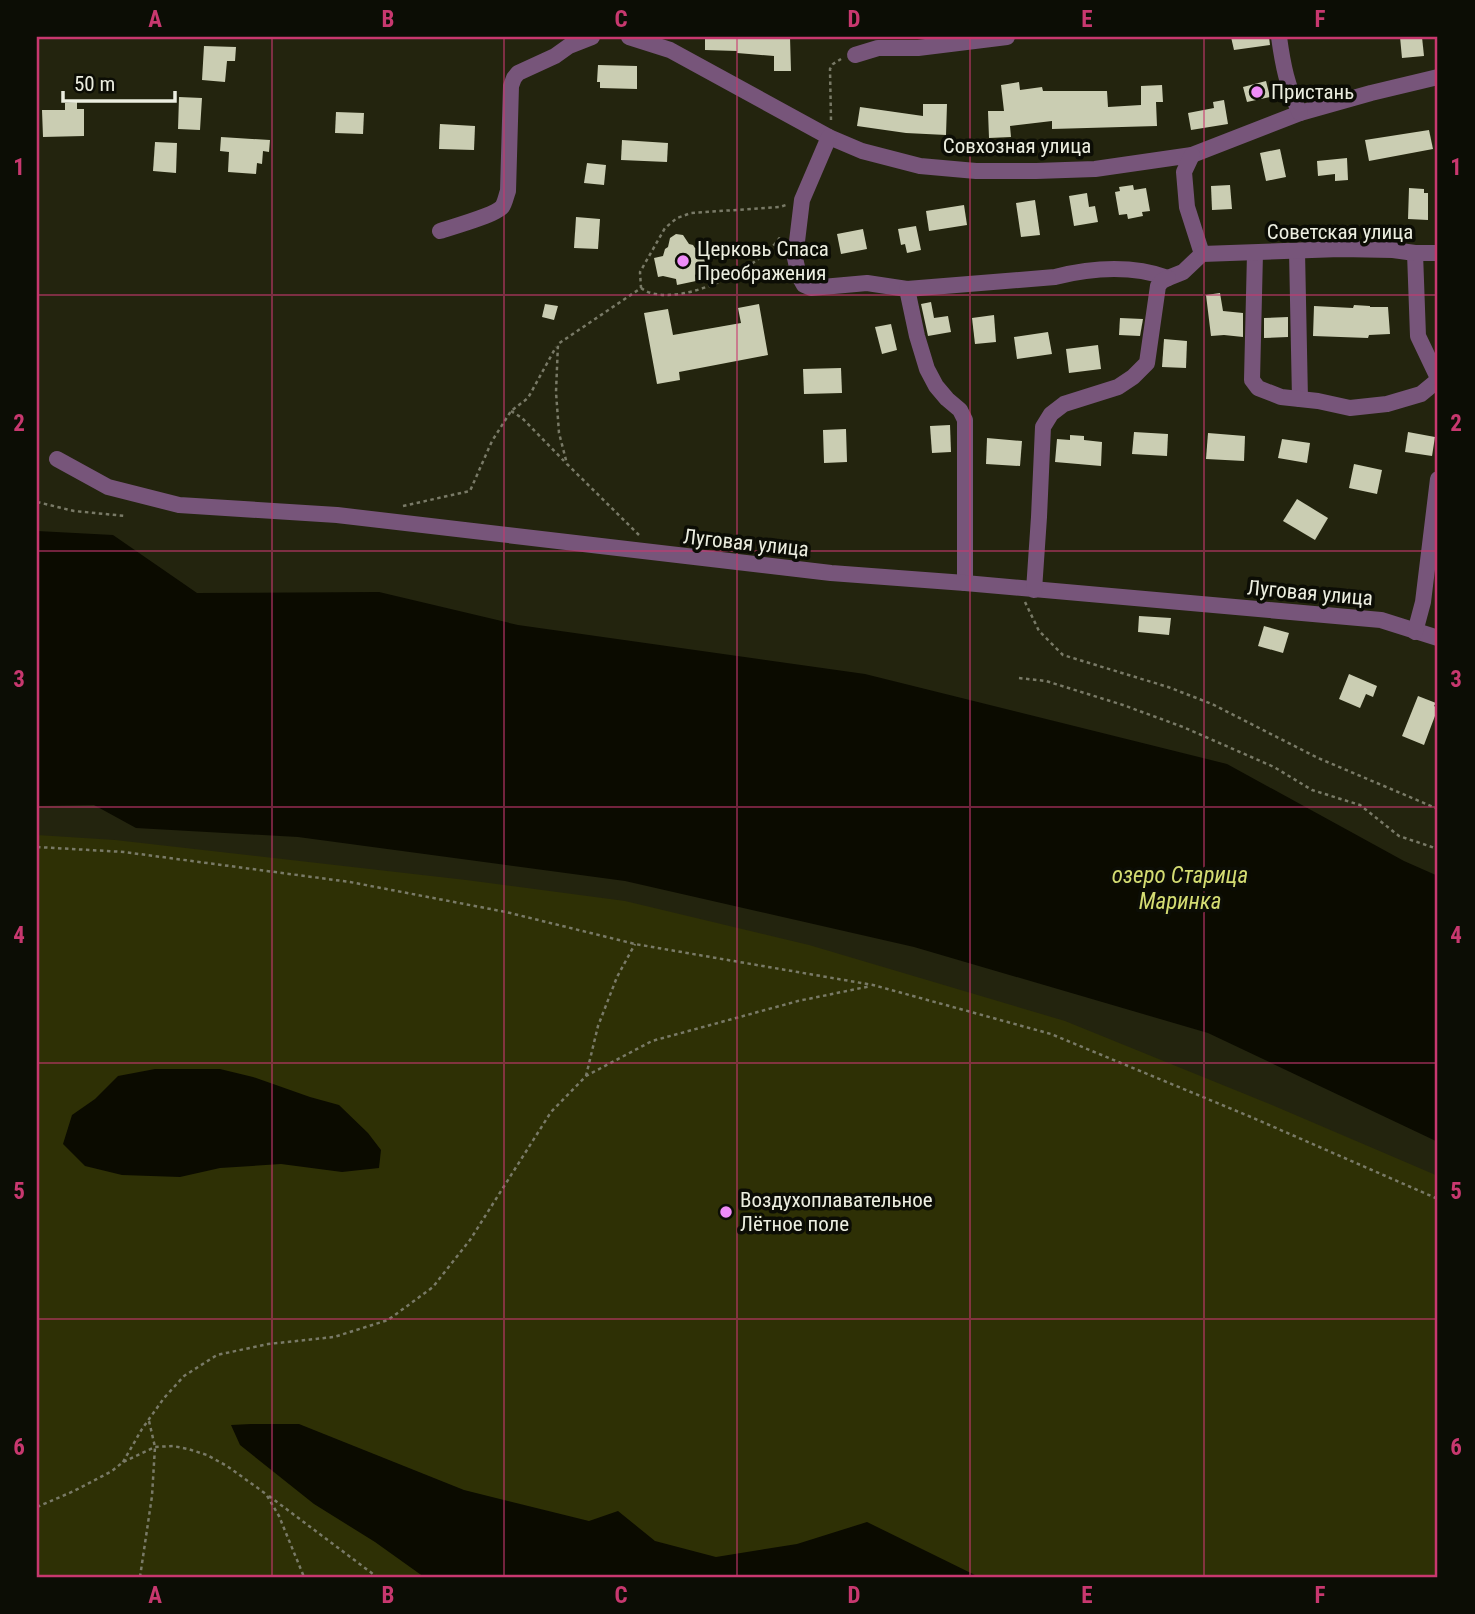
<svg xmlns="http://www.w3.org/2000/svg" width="1475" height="1614" font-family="'Roboto Condensed',sans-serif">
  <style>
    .green { fill: #2e3005 }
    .water { fill: #0b0b00 }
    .building { fill: #cacdb2 }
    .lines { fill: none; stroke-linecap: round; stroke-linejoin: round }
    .path { stroke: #797a67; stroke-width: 2.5; stroke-dasharray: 3.5 3.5; stroke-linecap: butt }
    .street { stroke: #77557a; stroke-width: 16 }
    .grid { fill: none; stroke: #c8386f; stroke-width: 2; stroke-opacity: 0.55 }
    .poi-dot { fill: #ee8cf8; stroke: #0c0d05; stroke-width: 2.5 }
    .labels { text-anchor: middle; stroke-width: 7; stroke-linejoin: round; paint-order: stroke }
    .poi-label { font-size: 21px; fill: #eceee0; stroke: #0c0d05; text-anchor: start }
    .street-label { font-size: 21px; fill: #eceee0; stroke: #0c0d05 }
    .water-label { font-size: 23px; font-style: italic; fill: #d4dc72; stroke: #0c0d05 }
    .neatline { fill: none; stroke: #c8386f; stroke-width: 2.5 }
    .grid-label { font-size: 23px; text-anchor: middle; font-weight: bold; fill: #c8386f }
  </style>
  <rect width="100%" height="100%" fill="#23240e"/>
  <!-- green -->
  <path class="green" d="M37 835 115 840 466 880 625 901 809 945 1065 1021 1272 1105 1438 1176V1577H37Z"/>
  <!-- water -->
  <g class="water">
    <path d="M37 531 113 535 197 593 379 592 518 625 865 674 1227 764 1404 861 1438 876V1142L1208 1033 914 947 625 881 298 837 136 828 94 805 37 806Z"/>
    <path d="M155 1069H220L253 1077 310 1097 339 1105 368 1133 381 1150 379 1168 342 1172 281 1164 220 1168 180 1177 122 1175 85 1166 63 1144 72 1115 95 1099 118 1076Z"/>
    <path d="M251 1424H299L464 1490 589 1521 618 1511 655 1541 716 1557 797 1544 867 1522 979 1577H424L375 1542 314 1504 240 1445 231 1425Z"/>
  </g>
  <!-- building -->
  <g class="building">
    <path d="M705 37H790L791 71H774V56L737 53V51L705 50Z"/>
    <path d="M1231 37H1269L1270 45 1234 50Z"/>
    <path d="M1400 37H1422L1424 56 1402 58Z"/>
    <path d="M204 46 236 47 235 61H227L225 82 202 80Z"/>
    <path d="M598 65 637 66V89L600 88V82H597Z"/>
    <path d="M1266 81 1270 97 1247 102 1243 87Z"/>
    <path d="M1019 82 1020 90 1042 87 1043 91H1107L1108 107 1141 105V86L1162 85 1163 102H1156L1157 126 1052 129V121L1010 126 1011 137 989 138 988 111H1004L1001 85Z"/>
    <path d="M179 97 202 98 200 130 178 129Z"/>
    <path d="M1224 100 1228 124 1191 130 1188 113 1214 108 1213 102Z"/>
    <path d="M77 102V109H84V136L43 137 42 110H65V103Z"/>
    <path d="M923 104H947L946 135 906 133 857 126 860 107 923 116Z"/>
    <path d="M336 112 364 113 363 134 335 133Z"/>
    <path d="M440 124 475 126 474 150 439 149Z"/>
    <path d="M1429 130 1433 149 1369 161 1365 140Z"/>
    <path d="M221 137 270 140 269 152 263 151 262 164 257 163 256 174 228 172 229 152 220 151Z"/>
    <path d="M622 140 668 143 667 162 621 160Z"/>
    <path d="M155 142 177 143 176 173 153 171Z"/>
    <path d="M1280 149 1286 177 1266 181 1260 153Z"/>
    <path d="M1347 158 1348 180 1335 181V174L1318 176 1317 161Z"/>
    <path d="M587 163 606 165 604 185 584 183Z"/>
    <path d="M1133 185 1134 190 1146 188 1150 211 1142 212 1143 216 1128 219 1127 214 1119 215 1115 192 1120 191 1119 187Z"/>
    <path d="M1230 185 1232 209 1212 210 1211 186Z"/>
    <path d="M1409 188 1424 189V193H1428V220L1408 219Z"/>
    <path d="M1087 193 1089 207 1095 206 1098 222 1074 226 1069 196Z"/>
    <path d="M1035 200 1040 235 1021 237 1016 203Z"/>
    <path d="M964 205 967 225 929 231 926 211Z"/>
    <path d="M576 217 600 219 598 249 574 248Z"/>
    <path d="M916 226 921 250 907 253 905 244 901 245 898 229Z"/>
    <path d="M863 229 867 249 841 254 837 234Z"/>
    <path d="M676 234 683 235 689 244 693 245 695 248 707 250 712 256 710 264 704 268 699 269 698 273 695 275 696 281 677 285 676 279 663 276 658 277 654 258 663 256 665 249 668 247 670 238Z"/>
    <path d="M1220 293 1223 311 1243 313V337L1224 335 1211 336 1206 295Z"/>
    <path d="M931 302 934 318 948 316 951 332 928 336 921 304Z"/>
    <path d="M545 304 558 306 554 320 542 317Z"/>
    <path d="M759 304 768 355 679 372 680 380 657 384 644 313 668 309 673 335 741 323 738 308Z"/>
    <path d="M1354 305 1370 306V307H1388L1390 334 1369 335 1368 338 1313 336 1314 306 1353 308Z"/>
    <path d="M994 315 996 342 975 344 972 318Z"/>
    <path d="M1288 317V337L1264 338V318Z"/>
    <path d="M1120 318 1143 319 1140 336 1119 335Z"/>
    <path d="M891 324 897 350 882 354 875 327Z"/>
    <path d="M1048 332 1052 354 1017 359 1014 337Z"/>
    <path d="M1164 339 1187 341 1186 368 1162 367Z"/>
    <path d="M1098 345 1101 369 1069 373 1066 349Z"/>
    <path d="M841 368 842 393 804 394 803 369Z"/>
    <path d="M950 425 951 452 932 453 930 426Z"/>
    <path d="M846 429 847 462 824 463 823 430Z"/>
    <path d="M1134 432 1168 434 1167 456 1132 454Z"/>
    <path d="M1408 432 1435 437 1432 456 1405 452Z"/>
    <path d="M1208 433 1245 436 1244 461 1206 459Z"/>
    <path d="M1070 435 1084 436V440L1102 442 1101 466 1055 462 1057 439 1070 440Z"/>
    <path d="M987 438 1022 441 1020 466 986 464Z"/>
    <path d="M1282 439 1310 443 1307 463 1278 458Z"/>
    <path d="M1354 464 1382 470 1377 494 1349 488Z"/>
    <path d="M1297 499 1328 518 1315 540 1283 521Z"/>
    <path d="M1139 616 1171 618 1169 635 1138 632Z"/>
    <path d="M1264 626 1289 633 1283 653 1258 646Z"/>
    <path d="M1349 674 1377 686 1373 697 1366 694 1360 708 1339 699Z"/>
    <path d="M1418 696 1436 703 1434 706 1438 708 1424 745 1402 736Z"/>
  </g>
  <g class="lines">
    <!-- path -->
    <g class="path">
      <path d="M831 120 830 69 833 64 841 59"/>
      <path d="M641 288C644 290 647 292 651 293 689 304 761 267 781 236"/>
      <path d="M511 411 522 418 564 461"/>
      <path d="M37 502 74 511 126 516"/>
      <path d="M403 506 470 491 492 441 511 411 528 398 556 347"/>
      <path d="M639 535 567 464 559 433 556 392 558 344 641 288 640 272 665 228 677 218 691 213 780 207 786 205"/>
      <path d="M1025 602 1039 631 1063 655 1168 687 1212 704 1318 758 1438 809"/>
      <path d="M1019 678 1046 681 1123 705 1183 727 1274 767 1312 790 1360 805 1399 836 1438 849"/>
      <path d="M37 847 124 852 350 882 506 912 635 944 873 985 1051 1034 1251 1117 1438 1199"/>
      <path d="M586 1076 598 1026 617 977 635 944"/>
      <path d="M123 1462 142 1429 164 1398 184 1376 217 1355 268 1344 334 1337 388 1320 433 1287 470 1240 551 1112 586 1076 652 1041 798 1001 871 986"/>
      <path d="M269 1496 377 1577"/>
      <path d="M37 1507 74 1491 112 1471 123 1462 155 1447 173 1446 188 1449 207 1455 227 1466 266 1494 279 1516 304 1577"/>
      <path d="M140 1577 152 1496 155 1447 149 1421"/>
    </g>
    <!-- street -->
    <g class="street">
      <path d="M629 37 670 50 829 137 862 151 920 166 976 171H1036L1095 169 1192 155 1300 113 1371 93 1438 77"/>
      <path d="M1279 37C1283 66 1287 86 1300 113"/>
      <path d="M855 55 878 48H918L1007 37"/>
      <path d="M829 137 802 200 795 258 799 276 804 285 811 288 867 283 907 289 917 336 927 369 936 386 947 399 960 410 965 420V583"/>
      <path d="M1192 155 1184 172 1187 207 1202 254"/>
      <path d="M440 231C452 227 495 215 502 207 505 203 506 196 508 191L511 86 514 78 518 73 555 56 569 46 592 37"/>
      <path d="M1297 251 1300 399"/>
      <path d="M1255 253 1252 380 1258 388 1281 397 1318 401 1350 408 1387 404 1421 394 1438 380"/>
      <path d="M1415 253 1418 336 1438 378"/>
      <path d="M907 289 1055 277C1091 268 1132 265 1168 278L1183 272 1202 254 1340 249 1393 250 1415 253H1438"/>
      <path d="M57 459 108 487 179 505 337 515 831 573 965 583 1381 620 1438 638"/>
      <path d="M1034 590 1039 517 1043 427 1051 414 1064 404 1118 387 1133 377 1147 363 1158 286 1162 281 1168 278"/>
      <path d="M1415 632 1423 602 1438 479"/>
    </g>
  </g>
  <!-- grid -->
  <path class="grid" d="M272 37V1577M504 37V1577M737 37V1577M970 37V1577M1204 37V1577M37 295H1438M37 551H1438M37 807H1438M37 1063H1438M37 1319H1438"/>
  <!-- markers -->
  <g class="poi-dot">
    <circle cx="1257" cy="92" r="7"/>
    <circle cx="683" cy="261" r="7"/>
    <circle cx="726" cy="1212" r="7"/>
  </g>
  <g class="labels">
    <!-- poi labels -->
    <g class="poi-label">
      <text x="1271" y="99">Пристань</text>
      <text x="697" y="256">Церковь Спаса<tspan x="697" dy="24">Преображения</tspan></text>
      <text x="740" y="1207">Воздухоплавательное<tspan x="740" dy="24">Лётное поле</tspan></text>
    </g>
    <!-- street labels -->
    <g class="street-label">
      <text x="1017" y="153">Совхозная улица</text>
      <text x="1340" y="239">Советская улица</text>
      <text transform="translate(746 543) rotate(6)" y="7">Луговая улица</text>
      <text transform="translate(1310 593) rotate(5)" y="7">Луговая улица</text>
    </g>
    <!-- water labels -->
    <g class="water-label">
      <text x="1180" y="883">озеро Старица<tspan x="1180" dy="26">Маринка</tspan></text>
    </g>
  </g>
  <!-- border -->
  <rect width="1475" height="1614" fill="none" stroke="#0c0d05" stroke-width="77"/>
  <!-- scale -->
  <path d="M63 91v10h112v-10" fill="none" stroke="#eceee0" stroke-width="3.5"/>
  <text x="74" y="91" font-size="21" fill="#eceee0" stroke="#0c0d05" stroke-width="5" paint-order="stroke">50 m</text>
  <rect x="38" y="38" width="1398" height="1538" class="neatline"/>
  <g class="grid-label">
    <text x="155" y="27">A</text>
    <text x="388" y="27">B</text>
    <text x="621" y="27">C</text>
    <text x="854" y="27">D</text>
    <text x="1087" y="27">E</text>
    <text x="1320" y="27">F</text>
    <text x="19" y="175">1</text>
    <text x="1456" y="175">1</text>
    <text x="19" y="431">2</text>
    <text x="1456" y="431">2</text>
    <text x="19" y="687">3</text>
    <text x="1456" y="687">3</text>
    <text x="19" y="943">4</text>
    <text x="1456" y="943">4</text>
    <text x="19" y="1199">5</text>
    <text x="1456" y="1199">5</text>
    <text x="19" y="1455">6</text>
    <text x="1456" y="1455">6</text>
    <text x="155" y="1603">A</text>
    <text x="388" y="1603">B</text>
    <text x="621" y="1603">C</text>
    <text x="854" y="1603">D</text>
    <text x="1087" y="1603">E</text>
    <text x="1320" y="1603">F</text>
  </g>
</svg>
